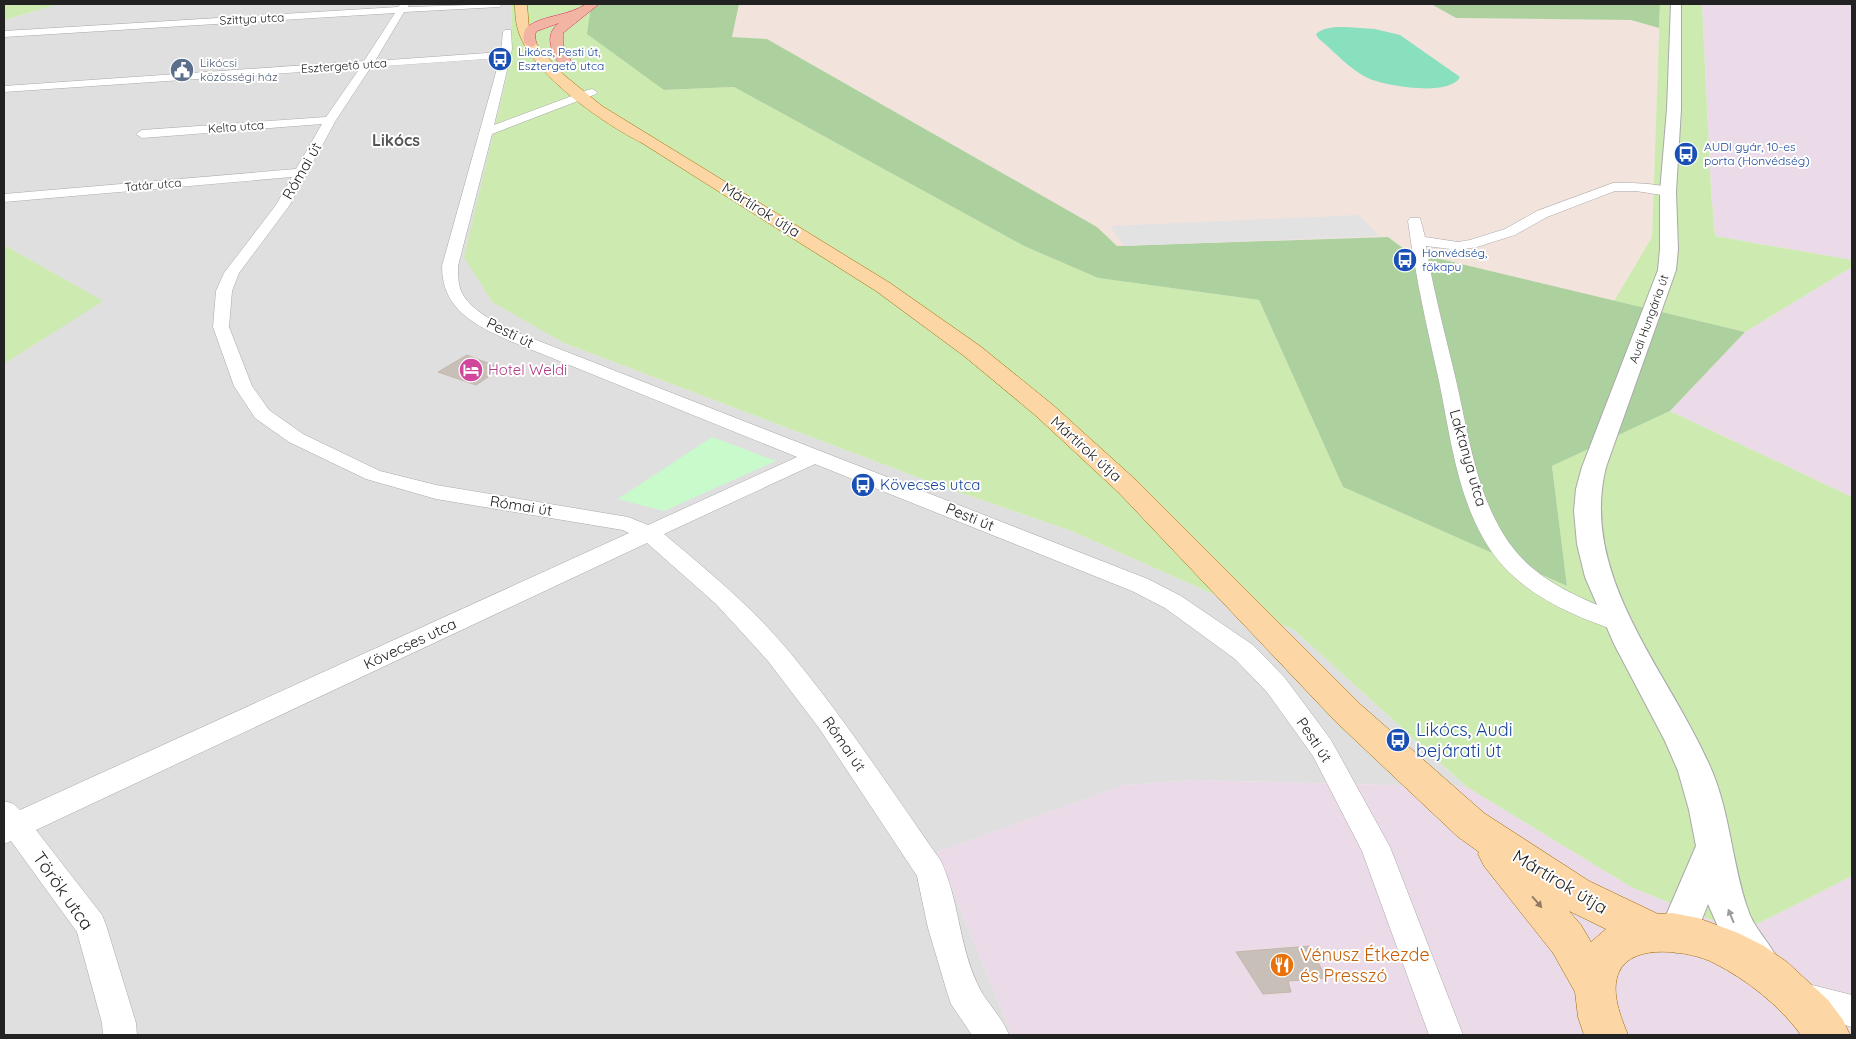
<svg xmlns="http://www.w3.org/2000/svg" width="1856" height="1039" font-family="Quicksand,sans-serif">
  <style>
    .residential { fill: #e0dfdf }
    .industrial { fill: #ebdbe8 }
    .military { fill: #f3e3dd }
    .grass { fill: #cdebb0 }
    .forest { fill: #add19e }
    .park { fill: #c8facc }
    .pitch { fill: #88e0be }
    .parking { fill: #e2e2e2 }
    .building { fill: #c7bfb8; stroke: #c4b6ab }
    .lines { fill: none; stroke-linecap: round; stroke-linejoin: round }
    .minor-casing { stroke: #a9a9a9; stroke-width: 1 }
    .tertiary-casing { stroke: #a9a9a9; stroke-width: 2 }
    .primary-casing { stroke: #a06b00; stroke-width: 1 }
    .trunk-casing { stroke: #dc2a67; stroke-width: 1 }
    .minor { fill: #fff; fill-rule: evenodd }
    .tertiary { fill: #fff; fill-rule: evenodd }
    .primary { fill: #fcd6a4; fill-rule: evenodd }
    .trunk { fill: #f2b4a3; fill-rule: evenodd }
    .oneway { fill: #8f7c63 }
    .oneway2 { fill: #9c9c9c }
    .labels { text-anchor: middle; stroke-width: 4; stroke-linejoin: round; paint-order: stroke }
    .far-street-label { font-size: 12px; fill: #222; stroke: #fff }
    .far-transit-label { font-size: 12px; fill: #164399; stroke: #fff; text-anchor: start }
    .far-service-label { font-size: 12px; fill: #4e5e75; stroke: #fff; text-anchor: start }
    .street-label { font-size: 15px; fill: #222; stroke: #fff }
    .hotel-label { font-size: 15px; fill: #b23c85; stroke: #fff; text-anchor: start }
    .transit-label { font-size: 15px; fill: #164399; stroke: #fff; text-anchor: start }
    .far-district-label { font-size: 16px; font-weight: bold; fill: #555; stroke: #fff }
    .near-transit-label { font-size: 18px; fill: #164399; stroke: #fff; text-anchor: start }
    .near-street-label { font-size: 18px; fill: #222; stroke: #fff }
    .near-food-label { font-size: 18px; fill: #c56008; stroke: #fff; text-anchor: start }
  </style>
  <rect width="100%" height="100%" fill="#f2efe9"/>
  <!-- residential -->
  <path class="residential" d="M59 4H512L510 63 497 120 564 343 938 485 1069 530 1294 630 1467 787 1195 780 1124 785 937 852 1012 1035H4V364L102 301 4 245V20Z"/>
  <!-- industrial -->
  <g class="industrial">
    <path d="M1702 4H1852V260L1715 236 1711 191Z"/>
    <path d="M1852 267V497L1670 411 1745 332Z"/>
    <path d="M1195 780 1467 787 1631 887 1736 930 1759 923 1852 876V1035H1012L937 852 1124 785Z"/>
  </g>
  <!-- military -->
  <path class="military" d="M739 4H1431L1456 18 1631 20 1659 28 1652 237 1614 301 1407 251 1388 237 1117 246 1097 227 767 39 732 37Z"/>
  <!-- grass -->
  <g class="grass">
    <path d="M9 4H59L4 20V5Z"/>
    <path d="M512 4H593L591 6 664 90 734 87 1024 246 1098 278 1259 300 1343 487 1567 586 1552 466 1670 411 1852 497V876L1759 923 1736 930 1631 887 1467 787 1294 630 1069 530 938 485 564 343 492 302 464 257 510 63Z"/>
    <path d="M1660 4H1702L1711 191 1715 236 1852 260V267L1745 332 1614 301 1652 237Z"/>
    <path d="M4 245 103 301 4 364Z"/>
  </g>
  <!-- forest -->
  <g class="forest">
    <path d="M593 4H739L732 37 767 39 1097 227 1117 246 1388 237 1407 251 1745 332 1670 411 1552 466 1567 586 1343 487 1259 300 1098 278 1024 246 734 87 664 90 587 34 591 6Z"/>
    <path d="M1431 4H1660L1659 28 1631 20 1456 18Z"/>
  </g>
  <!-- park -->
  <path class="park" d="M712 437 776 461 664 511 618 499Z"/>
  <!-- pitch -->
  <path class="pitch" d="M1346 27 1375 29 1400 35 1460 77C1450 97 1387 86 1370 79 1351 71 1334 51 1318 38L1316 34C1323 27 1336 27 1346 27Z"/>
  <!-- parking -->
  <path class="parking" d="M1359 215 1379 236 1124 246 1110 226Z"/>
  <!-- building -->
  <g class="building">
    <path d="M467 355 485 362 503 367 476 385 438 372Z"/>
    <path d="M1310 946 1326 978 1288 981 1291 992 1263 994 1236 952Z"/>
  </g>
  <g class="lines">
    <!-- minor casing -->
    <g class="minor-casing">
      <g id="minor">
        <path d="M401 4H409L408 7 503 4 499 7 404 12 375 61 501 52 503 32 505 30H511L512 49 494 125 588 90 592 89 597 92 596 94 492 134 458 266C458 275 458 285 462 293 475 318 519 333 544 343L1148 579 1181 596 1253 645 1285 678 1331 740 1390 847 1463 1035H1429L1362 851 1313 756 1267 692 1235 659 1165 608 1132 591 815 464 664 534C707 570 751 606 787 649 843 716 891 790 941 861 959 900 959 945 977 983 985 1002 1002 1016 1009 1035H972L951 1004 947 992 928 928 917 876 819 728 768 661 716 604 647 543 36 830 102 915 106 925 136 1023 137 1035H103L102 1023 77 932 11 841 4 844V801L14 804 20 810 629 533 623 530 436 499 366 479 289 442 255 418 234 386 213 327 216 291 224 273 276 205 292 177 4 202V194L296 169 322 124 142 138 136 134 142 130 326 117 360 68 4 92V86L364 61 395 13 4 37V31L398 7ZM500 58 442 266C442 310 475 325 510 341L797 457 648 525 628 517 436 485 380 471 303 434 269 410 252 386 229 327 232 291 239 273 289 206 336 120 371 67Z"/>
        <path d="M1613 183C1627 183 1666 182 1675 192L1668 196 1636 191H1615L1547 217 1515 235 1477 247 1458 250 1426 246C1433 290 1445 333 1455 376 1469 435 1477 507 1518 554 1545 585 1589 602 1626 616L1630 622 1626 628 1618 631C1578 618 1532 598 1503 566 1459 516 1452 444 1439 381 1427 328 1415 275 1408 221L1410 218H1420L1425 237 1458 242 1470 240 1505 229 1537 211Z"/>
        <path d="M1804 983 1852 995V1027L1792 1011 1788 999 1792 987Z"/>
      </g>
    </g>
    <!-- tertiary casing -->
    <g class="tertiary-casing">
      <path id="tertiary" d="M1671 4H1681V109L1676 192 1678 249 1676 270 1606 467C1578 578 1672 675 1712 771 1730 814 1732 862 1747 907 1753 928 1770 942 1779 962L1773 976 1759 981 1745 976 1730 954 1708 904 1691 947 1677 953 1663 947 1658 934 1696 846 1689 810 1678 771 1665 741 1614 644 1585 577 1577 544 1574 511 1576 489 1582 467 1658 270 1660 249V192L1667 109Z"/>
    </g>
    <!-- primary casing -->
    <g class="primary-casing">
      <path id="primary" d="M515 4H527L529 29 539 48 564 75 602 106 890 283 980 346 1053 405 1137 481 1360 704 1484 813 1589 881 1658 914 1672 913 1698 918 1738 933 1764 946 1787 962 1828 1000 1843 1020 1850 1035H1801C1779 1005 1747 980 1714 963 1691 951 1632 942 1619 972 1610 992 1621 1017 1628 1035H1584L1578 1017 1575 992 1553 953 1484 866 1478 854 1479 852 1458 837 1336 722 1119 493 1035 415 964 356 876 291 642 143C604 124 538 78 521 38 516 27 515 16 515 4ZM1569 911 1606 929 1591 942 1581 925Z"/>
    </g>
    <!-- trunk casing -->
    <g class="trunk-casing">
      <path id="trunk" d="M586 4H599L563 33V45L571 61 569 64H559C551 51 544 34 559 23L537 31 535 34 536 43 534 46 530 47 524 43C523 36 523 29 530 25 545 15 569 16 586 4Z"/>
    </g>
    <!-- minor -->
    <use href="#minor" class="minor"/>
    <!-- tertiary -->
    <use href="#tertiary" class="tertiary"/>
    <!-- primary -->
    <use href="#primary" class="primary"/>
    <!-- trunk -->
    <use href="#trunk" class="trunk"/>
  </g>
  <!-- one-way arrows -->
  <defs><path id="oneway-solid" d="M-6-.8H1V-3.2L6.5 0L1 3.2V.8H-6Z" transform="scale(1.25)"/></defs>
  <use class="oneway" href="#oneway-solid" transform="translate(1537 902) rotate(49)"/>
  <use class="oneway2" href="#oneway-solid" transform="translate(1731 916) rotate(-112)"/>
  <!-- icons -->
  <defs>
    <g id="bus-disc" transform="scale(1.25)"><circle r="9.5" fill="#1a4fb4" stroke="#fff"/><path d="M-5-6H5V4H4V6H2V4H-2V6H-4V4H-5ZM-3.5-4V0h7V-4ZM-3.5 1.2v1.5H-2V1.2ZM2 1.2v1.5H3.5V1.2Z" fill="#fff"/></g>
    <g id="civic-disc" transform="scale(1.25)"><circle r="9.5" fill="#5c6f8a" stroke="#fff"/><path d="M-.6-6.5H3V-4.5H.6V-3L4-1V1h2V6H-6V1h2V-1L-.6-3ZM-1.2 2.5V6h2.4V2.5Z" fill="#fff"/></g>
    <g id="hotel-disc" transform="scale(1.25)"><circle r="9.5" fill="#d1479c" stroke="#fff"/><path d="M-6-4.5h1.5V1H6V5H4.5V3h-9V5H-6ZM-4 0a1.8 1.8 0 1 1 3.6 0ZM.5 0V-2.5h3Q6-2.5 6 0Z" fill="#fff"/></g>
    <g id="restaurant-disc" transform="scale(1.25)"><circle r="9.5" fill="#e8710a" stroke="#fff"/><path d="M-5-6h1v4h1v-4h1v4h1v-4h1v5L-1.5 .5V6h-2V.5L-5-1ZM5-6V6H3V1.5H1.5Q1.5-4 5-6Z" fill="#fff"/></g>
  </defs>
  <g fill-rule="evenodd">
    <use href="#bus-disc" x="500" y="59"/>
    <use href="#civic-disc" x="182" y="70"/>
    <use href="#bus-disc" x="1686" y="154"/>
    <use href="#bus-disc" x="1405" y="260"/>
    <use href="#hotel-disc" x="471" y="370"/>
    <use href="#bus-disc" x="863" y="485"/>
    <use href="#bus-disc" x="1398" y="740"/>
    <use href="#restaurant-disc" x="1282" y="965"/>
  </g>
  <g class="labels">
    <!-- far-street labels -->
    <g class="far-street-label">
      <text transform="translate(252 19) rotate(-3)" y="4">Szittya utca</text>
      <text transform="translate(344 66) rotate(-4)" y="4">Esztergető utca</text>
      <text transform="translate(236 127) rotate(-4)" y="4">Kelta utca</text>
      <text transform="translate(153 185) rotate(-5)" y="4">Tatár utca</text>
      <text transform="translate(1649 319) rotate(-70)" y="4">Audi Hungária út</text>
    </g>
    <!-- far-transit labels -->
    <g class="far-transit-label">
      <text x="518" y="56">Likócs, Pesti út,<tspan x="518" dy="14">Esztergető utca</tspan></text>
      <text x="1704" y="151">AUDI gyár, 10-es<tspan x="1704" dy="14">porta (Honvédség)</tspan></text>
      <text x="1422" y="257">Honvédség,<tspan x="1422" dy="14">főkapu</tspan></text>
    </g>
    <!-- far-service labels -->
    <g class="far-service-label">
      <text x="200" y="67">Likócsi<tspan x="200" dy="14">közösségi ház</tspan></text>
    </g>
    <!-- street labels -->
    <g class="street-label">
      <text transform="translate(302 171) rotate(-60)" y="5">Római út</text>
      <text transform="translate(761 210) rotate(32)" y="5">Mártírok útja</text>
      <text transform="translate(510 333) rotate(26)" y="5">Pesti út</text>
      <text transform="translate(1086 449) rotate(42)" y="5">Mártírok útja</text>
      <text transform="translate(1468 458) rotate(74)" y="5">Laktanya utca</text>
      <text transform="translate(521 506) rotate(9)" y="5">Római út</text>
      <text transform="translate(970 517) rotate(22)" y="5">Pesti út</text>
      <text transform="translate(410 644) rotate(-25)" y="5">Kövecses utca</text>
      <text transform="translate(1314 740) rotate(56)" y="5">Pesti út</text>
      <text transform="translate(844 744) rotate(55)" y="5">Római út</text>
    </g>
    <!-- hotel labels -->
    <g class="hotel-label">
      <text x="488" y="375">Hotel Weldi</text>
    </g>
    <!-- transit labels -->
    <g class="transit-label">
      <text x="880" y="490">Kövecses utca</text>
    </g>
    <!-- far-district labels -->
    <g class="far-district-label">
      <text x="396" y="146">Likócs</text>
    </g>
    <!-- near-transit labels -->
    <g class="near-transit-label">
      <text x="1416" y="736">Likócs, Audi<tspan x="1416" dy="21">bejárati út</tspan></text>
    </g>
    <!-- near-street labels -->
    <g class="near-street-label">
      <text transform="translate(1560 882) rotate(31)" y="6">Mártírok útja</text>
      <text transform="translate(63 891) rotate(55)" y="6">Török utca</text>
    </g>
    <!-- near-food labels -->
    <g class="near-food-label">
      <text x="1300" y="961">Vénusz Étkezde<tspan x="1300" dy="21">és Presszó</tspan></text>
    </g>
  </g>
  <!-- border -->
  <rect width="1856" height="1039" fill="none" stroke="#222222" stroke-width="10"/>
</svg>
